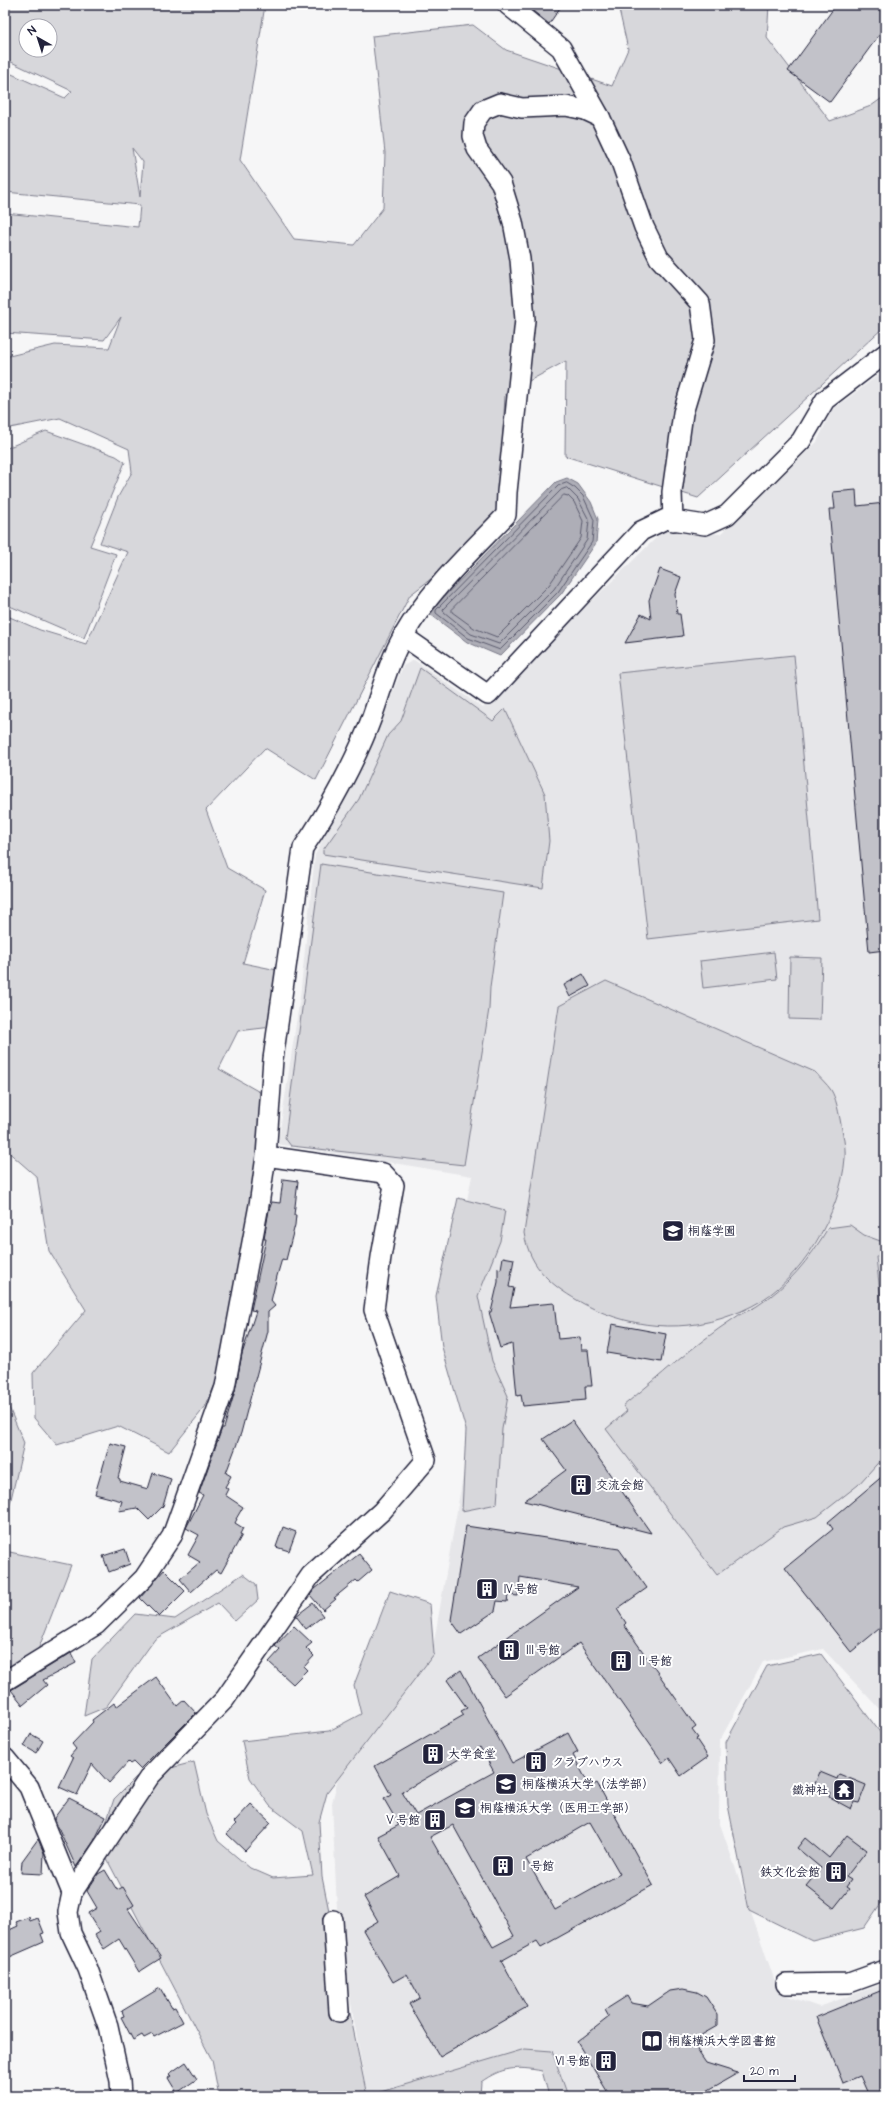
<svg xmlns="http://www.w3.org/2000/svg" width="890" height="2101" font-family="'Architects Daughter','Klee One',sans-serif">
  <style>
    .built { fill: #e6e6e9 }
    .green { fill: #d7d7db; stroke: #7c7c8b; fill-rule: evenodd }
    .water { fill: #aeaeb7; stroke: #767685 }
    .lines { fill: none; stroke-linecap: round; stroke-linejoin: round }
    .shore { stroke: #5a5a6d; stroke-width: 1 }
    .building { fill: #c2c2c9; stroke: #22223b; fill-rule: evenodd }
    .minor-casing { stroke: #22223b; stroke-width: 22 }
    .minor { stroke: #fff; stroke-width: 19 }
    .labels { text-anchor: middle; stroke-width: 4; stroke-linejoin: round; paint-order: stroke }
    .poi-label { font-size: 12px; font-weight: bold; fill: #22223b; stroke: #fff; text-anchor: start }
  </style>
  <rect width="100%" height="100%" fill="#f6f6f7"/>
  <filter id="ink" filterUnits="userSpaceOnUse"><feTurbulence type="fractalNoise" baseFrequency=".025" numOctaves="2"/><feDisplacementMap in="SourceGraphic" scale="8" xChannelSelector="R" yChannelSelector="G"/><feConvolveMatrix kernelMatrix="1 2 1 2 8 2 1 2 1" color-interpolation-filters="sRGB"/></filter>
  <g filter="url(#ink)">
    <!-- built -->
    <path class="built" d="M885 370V1715L823 1649 763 1662 720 1740 719 1821 779 1993 819 2007 885 1983V2096H565L553 2056 367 2095 338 1930 332 1803 344 1754 432 1653 472 1425 449 1286 472 1176 278 1144 300 997 315 855 376 735 403 666 414 660 483 708 664 530 720 534 817 442 832 410Z"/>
    <!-- green -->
    <g class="green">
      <path d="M5 5H265L240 160 294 239 354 245 383 208 385 153 372 36 473 25 506 50 612 86 628 49 618 5H769L767 38 830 121 871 106 885 96V326L698 498 565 456 566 361 505 394 499 513 462 555 410 595 316 780 265 748 206 810 227 868 265 890 243 963 282 971 272 1027 238 1031 219 1069 263 1094 246 1315 205 1407 169 1452 118 1426 57 1445 34 1418 33 1373 86 1310 49 1251 37 1177 5 1149V615L40 630 86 644 128 552 100 543 118 497 132 472 129 449 60 418 5 429V357L55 345 109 348 121 317 104 340 5 333V213L138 227 140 205 5 192V71L65 98 72 91 5 59ZM26 26H50V50H26ZM132 148 143 162 140 197Z"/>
      <path d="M46 431 116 456 125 462 90 546 116 554 84 638 5 604V449Z"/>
      <path d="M794 655 818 919 648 939 618 673Z"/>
      <path d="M420 668 493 721 505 709 545 794 549 841 543 888 323 854V850L359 799 388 735 401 721Z"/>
      <path d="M321 864 503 893 490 987 489 1009 464 1165 291 1146 285 1138Z"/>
      <path d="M774 952 777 979 703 988 700 961Z"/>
      <path d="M790 957 822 958 820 1020 789 1019Z"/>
      <path d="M606 981 815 1072C820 1078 827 1084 831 1090 836 1098 838 1110 840 1119 842 1131 846 1145 845 1158 841 1213 801 1281 752 1306 698 1334 637 1332 584 1304 553 1287 530 1269 524 1233L559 1006Z"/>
      <path d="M458 1198 505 1210 500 1241 478 1296 492 1361 508 1396 502 1429 497 1504 462 1511 466 1430 442 1347 436 1296Z"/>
      <path d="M850 1225 864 1235 883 1242 885 1255 876 1257 881 1301 885 1306V1455L858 1485 817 1517 783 1527 717 1575 606 1429 627 1411 623 1406C659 1377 695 1344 733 1319 740 1313 750 1311 757 1306 788 1286 809 1260 828 1228Z"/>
      <path d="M5 1398 24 1443 5 1525Z"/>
      <path d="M5 1551 71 1565 38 1650 5 1674Z"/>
      <path d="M243 1574 256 1584 258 1600 235 1621 218 1603 155 1639 106 1707 84 1716 92 1659 135 1614 175 1619Z"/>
      <path d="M390 1591 430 1604 434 1654 327 1793 319 1822 322 1877 367 2096 525 2049 552 2051 568 2096H549L542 2071C517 2066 502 2067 481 2082L480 2096H219L212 2060 99 1844 114 1799 136 1777 194 1762 206 1814 218 1841 250 1868 273 1878 313 1875 303 1831 270 1806 250 1778 242 1741 329 1731 361 1714 354 1685Z"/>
      <path d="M821 1654 885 1739V1897L864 1928 812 1941 749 1910 728 1805 726 1742 767 1666Z"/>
    </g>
    <!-- water -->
    <path class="water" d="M567 478 578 484 591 502 598 519 596 543 561 594 500 656 467 642 430 614 432 609 556 482Z"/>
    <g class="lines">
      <!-- shore -->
      <g class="shore">
        <path d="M567 483 575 488 583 496 594 520 592 542 558 592 500 650 468 638 436 613V610L558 486Z"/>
        <path d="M567 488 578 499 589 520 587 540 554 589 499 644 471 634 444 612 443 609 561 490Z"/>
        <path d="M564 495 568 496 574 502 583 521 581 538 549 585 497 637 474 628 452 612V609Z"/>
      </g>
    </g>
    <!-- building -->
    <g class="building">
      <path d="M538 5H562L549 24 533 11Z"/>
      <path d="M836 5H885V27L830 102 788 71Z"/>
      <path d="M856 490 857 506 885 503V950L869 952 829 509H835L833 492Z"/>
      <path d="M660 569 681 577 675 594 677 614H680L683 636 625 643 641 614 651 619 649 600Z"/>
      <path d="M583 974 590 986 570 997 564 985Z"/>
      <path d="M283 1179 298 1181 294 1215H296L295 1225 286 1260 282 1259 277 1276 271 1301 275 1306 268 1312V1331L241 1433 226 1473 231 1476 225 1487 228 1489 225 1495 243 1507 236 1519H237L235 1523 243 1528 240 1534 242 1535 221 1573 216 1570 191 1592 180 1579 200 1562 188 1555 199 1535 186 1528 203 1495 199 1493 222 1428H224L235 1391 242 1354 256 1311 251 1310 266 1239H264L269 1210 272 1202 280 1203Z"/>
      <path d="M503 1257 514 1259 509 1287 514 1288 510 1307 554 1303 558 1339 580 1337 581 1350H588L592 1386H585L586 1400 523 1406 521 1395 517 1396 512 1344 500 1348 489 1312H491L498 1282V1268L501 1269Z"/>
      <path d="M612 1324 666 1334 661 1362 607 1353Z"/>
      <path d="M572 1420 651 1533 524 1501 566 1470 543 1439Z"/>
      <path d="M110 1443 126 1447 118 1478 120 1479V1481L148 1489 153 1473 171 1479 163 1506 149 1520 137 1508 119 1511 122 1501 95 1494Z"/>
      <path d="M885 1474V1624L851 1652 785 1568 833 1529 828 1522Z"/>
      <path d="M466 1526 619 1549 647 1588 617 1609 626 1623 624 1625 696 1727 692 1730 698 1738 696 1739 708 1757 681 1776 669 1758 663 1763 579 1643 505 1696 478 1658 578 1587 520 1577 518 1596 508 1595 507 1602 497 1601 495 1611 461 1634 451 1620Z"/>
      <path d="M283 1527 296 1532 289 1551 276 1547Z"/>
      <path d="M125 1549 130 1564 109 1572 103 1556Z"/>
      <path d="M359 1554 372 1570 358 1582 356 1580 334 1598 336 1599 323 1610 310 1595 315 1589Z"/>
      <path d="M164 1570 185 1591 159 1617 140 1598Z"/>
      <path d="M313 1603 323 1616 306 1629 296 1616Z"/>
      <path d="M294 1626 312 1643 306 1648 314 1656 304 1667 307 1670 293 1684 269 1662 280 1650 275 1646Z"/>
      <path d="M71 1653 76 1663 43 1680 47 1685 23 1705 11 1690Z"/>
      <path d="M461 1670 512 1763 568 1733 578 1752 573 1755 590 1787 597 1783 653 1885 541 1947 537 1941 501 1961 527 2007 440 2057 409 2004 420 1998 407 1974 393 1982 363 1930 378 1921 364 1897 400 1876 378 1836 399 1825 384 1799 391 1795 375 1766 464 1715 461 1711 467 1708 447 1680ZM480 1747 494 1772 416 1815 402 1792ZM590 1822 620 1874 555 1910 526 1859ZM453 1825 514 1936 493 1947 430 1837Z"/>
      <path d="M156 1677 177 1706 184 1700 196 1713 140 1769 133 1762 130 1764 128 1762 109 1783 92 1764 77 1795 59 1787 73 1758 70 1756 76 1749 72 1744 93 1722 92 1720 114 1703 116 1707Z"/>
      <path d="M31 1734 43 1741 36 1753 24 1746Z"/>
      <path d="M820 1772 837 1779 839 1774 866 1785 859 1803 854 1802 851 1809 829 1797 830 1792 814 1786Z"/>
      <path d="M69 1798 106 1817 94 1841 76 1867 54 1818Z"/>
      <path d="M251 1804 271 1823 245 1851 227 1834 236 1824 234 1822Z"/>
      <path d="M847 1835 867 1850 846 1877 851 1880 846 1887 849 1889 834 1908 806 1886 821 1868 797 1848 805 1838 829 1858Z"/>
      <path d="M38 1839 44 1853 43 1874 21 1873 22 1861Z"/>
      <path d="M105 1870 117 1890 123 1887 134 1905 128 1909 161 1958 139 1972 119 1939 104 1949 95 1935 100 1932 88 1913 97 1908 87 1891 98 1874Z"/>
      <path d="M29 1917 30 1921 38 1918 44 1933 41 1934 44 1942 5 1959V1932L18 1926 16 1922Z"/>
      <path d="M160 1988 172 2008 175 2007 183 2022 154 2037 152 2034 144 2038 142 2035 133 2040 121 2017 124 2016 122 2011Z"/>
      <path d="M683 1989 697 1992 706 1997 717 2014V2026L691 2041 706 2063 738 2073 698 2096H610L577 2042 609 2017 605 2010 627 1996 631 2003 648 2006 670 1991Z"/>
      <path d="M885 1989V2096H869L860 2076 843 2083 816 2017Z"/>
      <path d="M186 2062 197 2079 177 2093 168 2078 171 2076 169 2074Z"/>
    </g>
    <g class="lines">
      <!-- minor casing -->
      <g class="minor-casing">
        <g id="minor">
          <path d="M508 5 561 48 600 117"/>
          <path d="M403 636 488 695 641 531 666 519 705 525 727 515 801 441 825 400 885 354"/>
          <path d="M5 1681 96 1625 144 1578 172 1536 186 1497 225 1387 259 1205 266 1156 273 1059 303 848C328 812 357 758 372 717 382 689 389 660 404 635 430 589 470 553 506 515L507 492 525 320 520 259 513 222 501 183 477 149 473 136 474 123 483 110 500 103 522 108 566 106 585 110 600 117 621 162 644 227 659 258 700 303 705 340 683 413 672 492 673 521"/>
          <path d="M5 1758 29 1787 72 1893 68 1912 71 1933 88 1969 108 2026 120 2081 121 2096"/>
          <path d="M72 1893 150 1776 225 1699 311 1575 382 1511 426 1460 374 1310 381 1257 394 1185 383 1173 266 1156"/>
          <path d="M333 1920 339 2012"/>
          <path d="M786 1984 849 1983 885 1970"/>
        </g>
      </g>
      <!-- minor -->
      <use href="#minor" class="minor"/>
    </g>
  </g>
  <!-- icons -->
  <defs>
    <g id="school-square" transform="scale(1.15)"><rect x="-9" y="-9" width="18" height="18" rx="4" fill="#22223b" stroke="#fff"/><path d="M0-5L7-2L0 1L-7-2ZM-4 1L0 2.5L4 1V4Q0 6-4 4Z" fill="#fff"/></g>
    <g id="building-square" transform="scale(1.15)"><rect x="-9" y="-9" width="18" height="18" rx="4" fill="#22223b" stroke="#fff"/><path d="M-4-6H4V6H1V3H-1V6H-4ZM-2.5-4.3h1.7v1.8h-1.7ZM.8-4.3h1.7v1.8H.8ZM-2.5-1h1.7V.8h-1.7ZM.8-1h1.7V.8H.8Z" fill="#fff"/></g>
    <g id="university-square" transform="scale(1.15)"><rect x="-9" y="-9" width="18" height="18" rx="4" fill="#22223b" stroke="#fff"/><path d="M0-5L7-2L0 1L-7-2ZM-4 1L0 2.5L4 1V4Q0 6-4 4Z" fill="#fff"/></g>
    <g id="temple-square" transform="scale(1.15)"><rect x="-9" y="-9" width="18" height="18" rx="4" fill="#22223b" stroke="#fff"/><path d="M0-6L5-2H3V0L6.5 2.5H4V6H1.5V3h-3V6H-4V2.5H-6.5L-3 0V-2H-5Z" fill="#fff"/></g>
    <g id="library-square" transform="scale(1.15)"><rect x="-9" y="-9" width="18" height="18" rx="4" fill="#22223b" stroke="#fff"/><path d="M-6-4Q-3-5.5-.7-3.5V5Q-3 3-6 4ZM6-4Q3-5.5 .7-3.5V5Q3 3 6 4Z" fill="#fff"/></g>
  </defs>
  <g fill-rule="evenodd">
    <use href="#school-square" x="673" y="1231"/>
    <use href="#building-square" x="581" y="1485"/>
    <use href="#building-square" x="487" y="1589"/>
    <use href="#building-square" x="509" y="1650"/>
    <use href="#building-square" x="621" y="1661"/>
    <use href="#building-square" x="433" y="1754"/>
    <use href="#building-square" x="536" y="1762"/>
    <use href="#university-square" x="506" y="1784"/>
    <use href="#temple-square" x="844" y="1790"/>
    <use href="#university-square" x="465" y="1808"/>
    <use href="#building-square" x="435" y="1820"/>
    <use href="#building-square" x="503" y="1866"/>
    <use href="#building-square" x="836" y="1872"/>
    <use href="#library-square" x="652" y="2041"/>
    <use href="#building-square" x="606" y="2061"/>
  </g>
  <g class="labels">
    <!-- poi labels -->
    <g class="poi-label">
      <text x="688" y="1235">桐蔭学園</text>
      <text x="596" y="1489">交流会館</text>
      <text x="502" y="1593">Ⅳ号館</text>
      <text x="524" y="1654">Ⅲ号館</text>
      <text x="636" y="1665">Ⅱ号館</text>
      <text x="448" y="1758">大学食堂</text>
      <text x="552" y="1766">クラブハウス</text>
      <text x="522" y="1788">桐蔭横浜大学（法学部）</text>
      <text x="828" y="1794" text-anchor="end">鐵神社</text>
      <text x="480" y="1812">桐蔭横浜大学（医用工学部）</text>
      <text x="420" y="1824" text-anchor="end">Ⅴ号館</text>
      <text x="518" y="1870">Ⅰ号館</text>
      <text x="820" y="1876" text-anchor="end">鉄文化会館</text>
      <text x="668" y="2045">桐蔭横浜大学図書館</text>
      <text x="590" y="2065" text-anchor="end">Ⅵ号館</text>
    </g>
  </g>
  <!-- margin -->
  <rect width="890" height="2101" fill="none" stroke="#fff" stroke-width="20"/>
  <rect x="10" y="10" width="870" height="2081" fill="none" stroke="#22223b" stroke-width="1.5" filter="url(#ink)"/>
  <!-- north arrow -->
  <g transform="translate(38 38) rotate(321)"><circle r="19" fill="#ffffff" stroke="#a7a7b1"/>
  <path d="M0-3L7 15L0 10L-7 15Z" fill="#22223b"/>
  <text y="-6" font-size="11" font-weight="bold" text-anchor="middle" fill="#22223b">N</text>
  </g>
  <!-- scale -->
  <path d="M744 2075v6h51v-6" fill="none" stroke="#22223b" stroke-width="2"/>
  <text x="750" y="2075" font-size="12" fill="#22223b" stroke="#ffffff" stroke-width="3" paint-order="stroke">20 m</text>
</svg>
